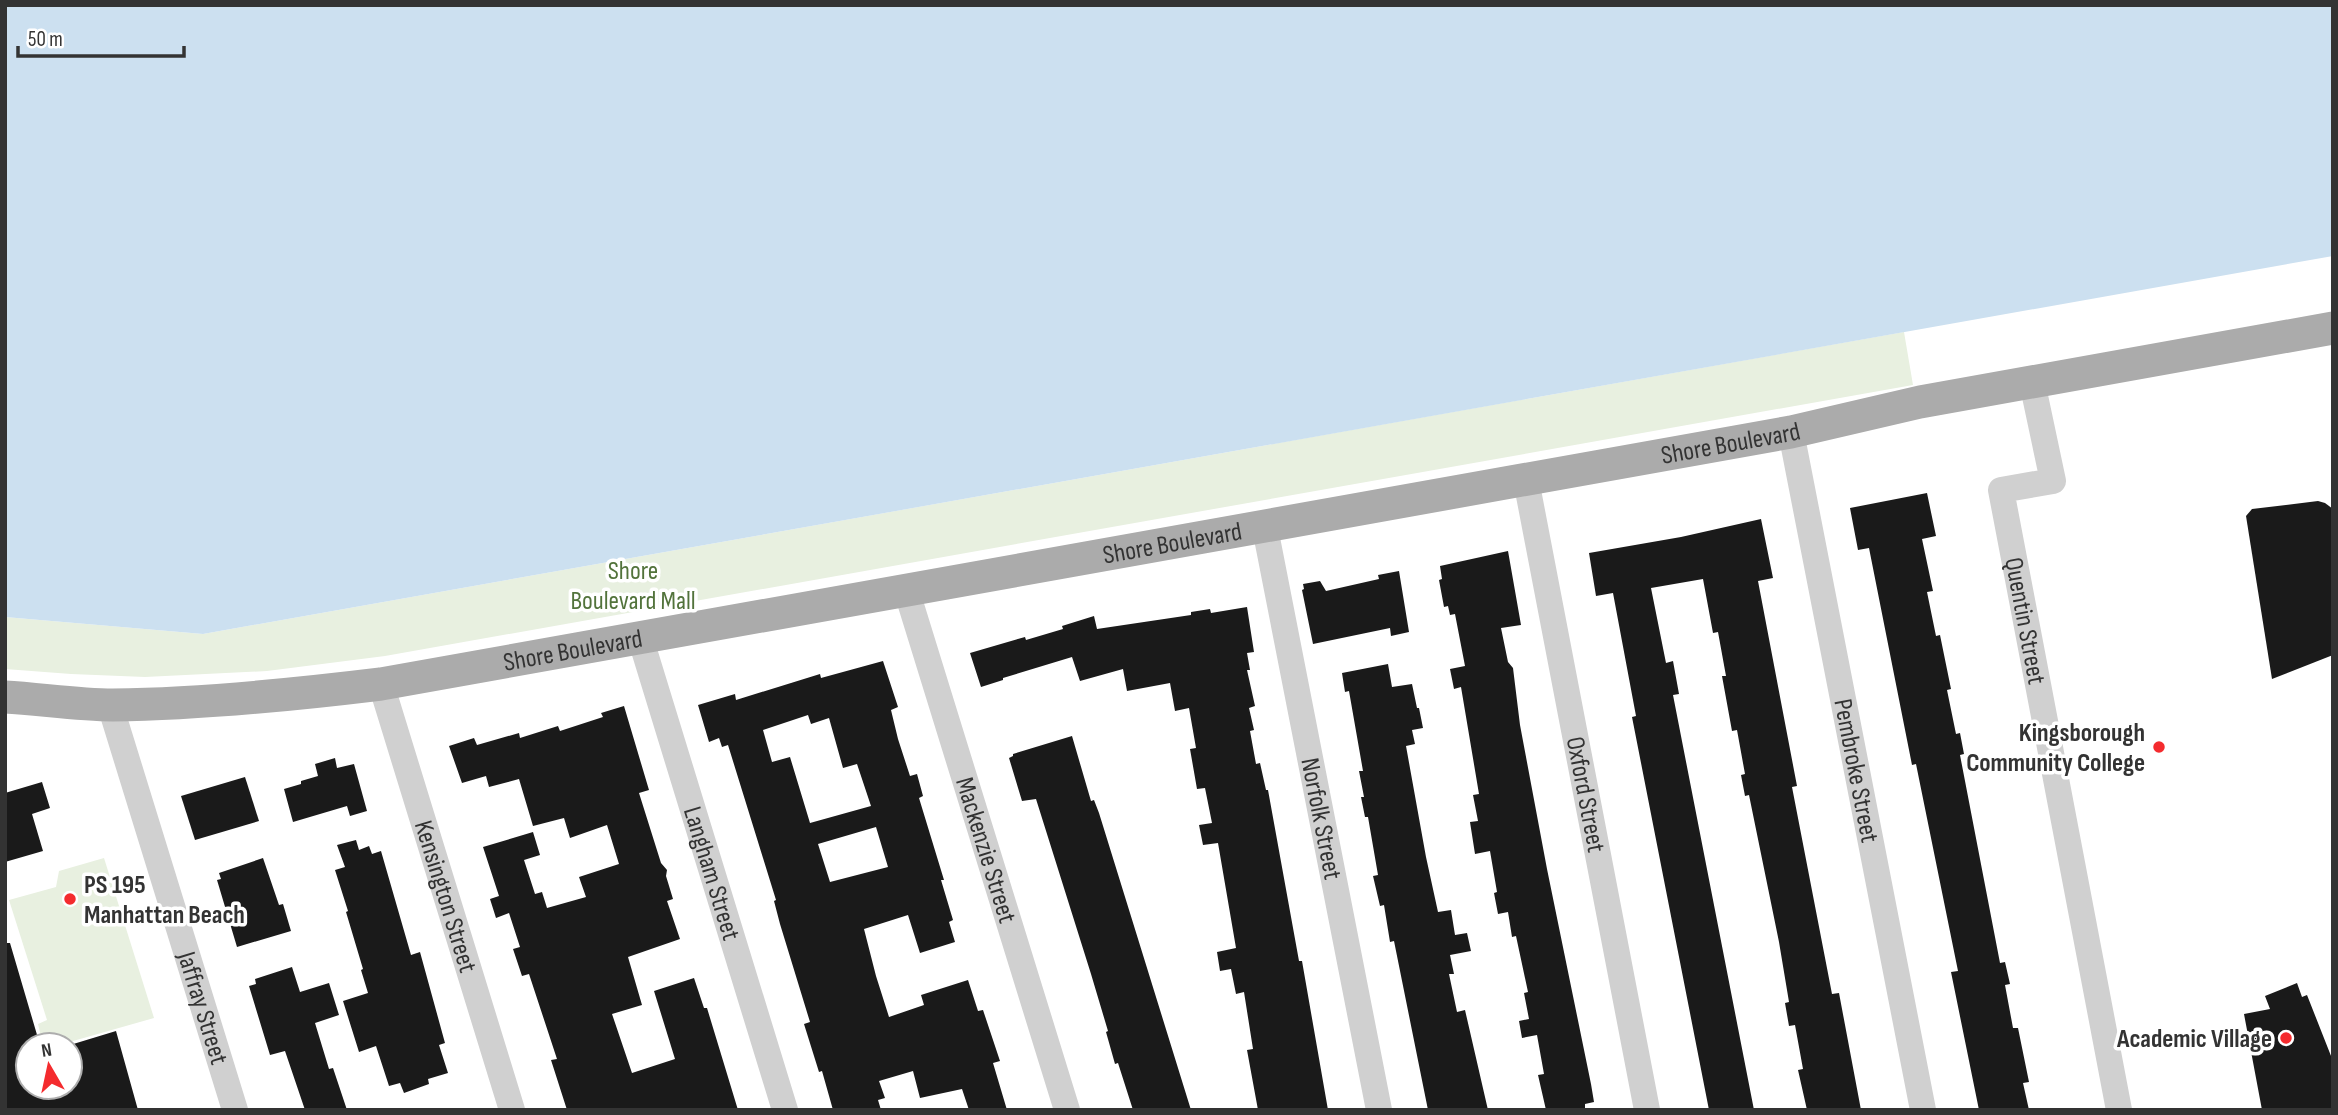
<svg xmlns="http://www.w3.org/2000/svg" width="2338" height="1115" font-family="'Sofia Sans Condensed',sans-serif">
  <style>
    .green { fill: #e8f0e0 }
    .water { fill: #cce0f0 }
    .building { fill: #1a1a1a; fill-rule: evenodd }
    .lines { fill: none; stroke-linecap: round; stroke-linejoin: round }
    .minor { stroke: #d0d0d0; stroke-width: 26 }
    .major { stroke: #ababab; stroke-width: 33 }
    .poi-dot { fill: #f42b2e; stroke: #fff; stroke-width: 2.5 }
    .labels { text-anchor: middle; stroke-width: 7; stroke-linejoin: round; paint-order: stroke }
    .street-label { font-size: 26px; fill: #333; stroke: #fff }
    .park-label { font-size: 26px; fill: #52733b; stroke: #fff }
    .poi-label { font-size: 26px; font-weight: bold; fill: #333; stroke: #fff; text-anchor: end }
  </style>
  <rect width="100%" height="100%" fill="#fff"/>
  <!-- green -->
  <g class="green">
    <path d="M1904 332 1913 385 385 656 267 671 145 677 71 674 5 669V617L203 634Z"/>
    <path d="M104 858 154 1018 59 1045H43L38 1024 47 1020 9 900 56 887 59 871Z"/>
  </g>
  <!-- water -->
  <path class="water" d="M5 5H2333V256L203 634 5 617Z"/>
  <!-- building -->
  <g class="building">
    <path d="M1927 493 1936 536 1922 539 1933 591 1927 592 1936 636 1940 635 1951 689 1947 690 1956 734 1960 733 1964 754 1960 755 2000 963 2005 962 2010 984 2005 985 2013 1028H2018L2029 1082 2023 1083 2029 1110H1979L1951 972 1958 971 1916 764 1912 765 1869 548 1858 550 1850 508Z"/>
    <path d="M2318 501 2325 503 2333 509V655L2272 679 2246 516 2252 509Z"/>
    <path d="M1761 519 1773 578 1758 581 1797 786 1792 787 1832 994 1839 993 1861 1110H1807L1798 1070 1803 1069 1795 1025 1789 1026 1785 1003 1789 1002 1779 942 1749 795 1745 796 1741 775 1745 774 1737 730 1732 731 1722 676H1726L1718 632 1713 633 1703 579 1651 588 1666 663 1673 661 1679 694 1673 695 1754 1110H1709L1632 717 1636 716 1613 593 1596 596 1589 553 1681 537Z"/>
    <path d="M1508 551 1521 625 1501 628 1508 662 1513 668 1520 725 1547 869 1591 1084 1594 1102 1585 1104V1110H1546L1538 1075 1544 1074 1537 1035 1522 1038 1519 1021 1529 1019 1524 993 1528 992 1516 936 1512 937 1508 912 1498 914 1494 893 1497 892 1490 851 1475 854 1470 822 1478 821 1473 795 1479 794 1461 687 1454 689 1450 669 1465 666 1455 614 1450 615 1448 606 1444 607 1439 580 1442 579 1440 566Z"/>
    <path d="M1399 571 1409 632 1391 636 1390 628 1313 644 1302 590 1304 589 1303 584 1320 581 1326 591 1379 579 1378 575Z"/>
    <path d="M1247 607 1254 652 1247 653 1250 670H1247L1255 706 1249 708 1254 730 1250 731 1256 764 1260 763 1266 790H1268L1299 961H1302L1328 1110H1258L1247 1050 1253 1049 1244 992 1236 994 1231 969 1220 971 1217 952 1236 948 1218 843 1203 845 1199 825 1212 823 1205 788 1197 789 1190 749 1196 748 1189 708 1175 711 1170 683 1127 691 1123 669 1080 681 1072 657 1003 678V680L981 687 970 653 1025 637 1026 640 1063 629 1062 626 1094 616 1097 629 1191 615V612L1210 609 1211 613Z"/>
    <path d="M883 661 898 707 891 710 898 739 910 776 917 774 923 796 919 798 944 880H941L953 920 949 922 955 942 920 953 908 915 864 929 876 976 889 1017 924 1005 921 995 968 980 978 1011 983 1010 1000 1061 993 1063 1007 1110H969L962 1089 920 1098 913 1071 879 1081 885 1098 878 1100 881 1110H833L822 1071 819 1072 804 1024 810 1022 780 924 774 901 776 900 728 745 722 747 719 738 709 742 698 705 735 694 736 700 820 674 821 678ZM808 715 811 724 829 718 843 768 857 764 871 806 810 823 790 757 772 762 763 730ZM876 827 888 867 830 882 818 844Z"/>
    <path d="M1388 664 1392 687 1412 684 1417 708H1419L1423 728 1412 730 1415 744 1406 746 1426 857 1438 912 1451 910 1455 935 1467 933 1471 951 1450 955 1454 974H1449L1457 1012 1465 1010 1488 1110H1428L1394 941 1390 942 1384 905 1380 906 1373 876 1378 875 1368 817H1365L1361 797H1364L1359 771H1363L1349 691 1345 692 1342 673Z"/>
    <path d="M624 706 649 790 639 793 661 863 667 870 666 876 673 899 667 901 680 939 628 957 642 1005 612 1014 632 1073 675 1059 654 991 694 978 704 1008H707L738 1110H567L551 1060 557 1059 529 974 522 976 513 949 520 947 509 913 496 918 490 899 499 896 483 847 533 832 540 855 524 860 535 894 542 892 547 908 586 897 579 877 619 864 607 825 570 838 564 818 533 826 519 779 489 787 486 776 462 783 449 746 474 738 477 745 519 733 520 738 558 726 560 731 603 717 601 713Z"/>
    <path d="M1072 736 1091 801 1094 800 1099 813 1191 1110H1133L1118 1063 1115 1064 1106 1032 1108 1031 1091 974 1036 799 1022 801 1009 758 1013 756V754Z"/>
    <path d="M335 758 337 768 354 764 367 811 350 816 347 806 293 822 284 789 301 784V781L318 776 315 764Z"/>
    <path d="M245 777 259 821 195 840 181 796Z"/>
    <path d="M42 782 50 808 32 814 43 851 5 862V793Z"/>
    <path d="M356 840 359 850 369 846 372 854 381 851 411 955 420 952 445 1043 439 1045 448 1073 428 1079 429 1084 404 1093 400 1083 389 1086 376 1046 359 1052 343 1001 368 993 361 970 363 969 346 912 348 911 335 870 345 867 337 845Z"/>
    <path d="M263 858 279 905 283 904 291 931 237 947 217 880 221 879 219 873Z"/>
    <path d="M5 943H10L40 1045H28V1087H70V1045L116 1031 138 1110H5Z"/>
    <path d="M292 967 300 992 329 983 339 1015 315 1023 329 1069 333 1068 347 1110H305L285 1051 270 1055 249 986 256 984 255 979Z"/>
    <path d="M2297 983 2302 997 2307 995 2333 1061V1110H2262L2244 1014 2270 1009 2265 996Z"/>
  </g>
  <g class="lines">
    <!-- minor -->
    <g class="minor">
      <path id="s1" d="M2032 382 2053 481 2001 490 2119 1110"/>
      <path id="s2" d="M1791 432 1923 1110"/>
      <path id="s3" d="M1526 480 1647 1110"/>
      <path id="s4" d="M1265 528 1379 1110"/>
      <path id="s5" d="M906 589 1067 1110"/>
      <path id="s6" d="M640 637 785 1110"/>
      <path id="s7" d="M381 684 512 1110"/>
      <path id="s8" d="M110 705 235 1110"/>
    </g>
    <!-- major -->
    <path class="major" id="s9" d="M5 697C41 699 77 705 113 705 202 704 291 695 381 684L1791 432 1920 402 2333 328"/>
  </g>
  <!-- markers -->
  <g class="poi-dot">
    <circle cx="2159" cy="747" r="7"/>
    <circle cx="70" cy="899" r="7"/>
    <circle cx="2286" cy="1038" r="7"/>
  </g>
  <g class="labels">
    <!-- street labels -->
    <g class="street-label">
      <text dy="9" stroke="none"><textPath href="#s9" startOffset="1748">Shore Boulevard</textPath></text>
      <text dy="9" stroke="none"><textPath href="#s9" startOffset="1181">Shore Boulevard</textPath></text>
      <text dy="9" stroke="none"><textPath href="#s1" startOffset="287">Quentin Street</textPath></text>
      <text dy="9" stroke="none"><textPath href="#s9" startOffset="572">Shore Boulevard</textPath></text>
      <text dy="9" stroke="none"><textPath href="#s2" startOffset="345">Pembroke Street</textPath></text>
      <text dy="9" stroke="none"><textPath href="#s3" startOffset="320">Oxford Street</textPath></text>
      <text dy="9" stroke="none"><textPath href="#s4" startOffset="296">Norfolk Street</textPath></text>
      <text dy="9" stroke="none"><textPath href="#s5" startOffset="273">Mackenzie Street</textPath></text>
      <text dy="9" stroke="none"><textPath href="#s6" startOffset="247">Langham Street</textPath></text>
      <text dy="9" stroke="none"><textPath href="#s7" startOffset="222">Kensington Street</textPath></text>
      <text dy="9" stroke="none"><textPath href="#s8" startOffset="317">Jaffray Street</textPath></text>
    </g>
    <!-- park labels -->
    <g class="park-label">
      <text x="633" y="579">Shore<tspan x="633" dy="30">Boulevard Mall</tspan></text>
    </g>
    <!-- poi labels -->
    <g class="poi-label">
      <text x="2145" y="741">Kingsborough<tspan x="2145" dy="30">Community College</tspan></text>
      <text x="84" y="893" text-anchor="start">PS 195<tspan x="84" dy="30">Manhattan Beach</tspan></text>
      <text x="2272" y="1047">Academic Village</text>
    </g>
  </g>
  <!-- border -->
  <rect width="2338" height="1115" fill="none" stroke="#333333" stroke-width="14"/>
  <!-- north arrow -->
  <g transform="translate(49 1066) rotate(351)"><circle r="33" fill="#ffffff" stroke="#adadad" stroke-width="2"/>
  <path d="M0-5L12 26L0 18L-12 26Z" fill="#f42b2e"/>
  <text y="-10" font-size="19" font-weight="bold" text-anchor="middle" fill="#333333">N</text>
  </g>
  <!-- scale -->
  <path d="M18 46v10h166v-10" fill="none" stroke="#333333" stroke-width="3.5"/>
  <text x="28" y="46" font-size="21" fill="#333333" stroke="#ffffff" stroke-width="5" paint-order="stroke">50 m</text>
</svg>
